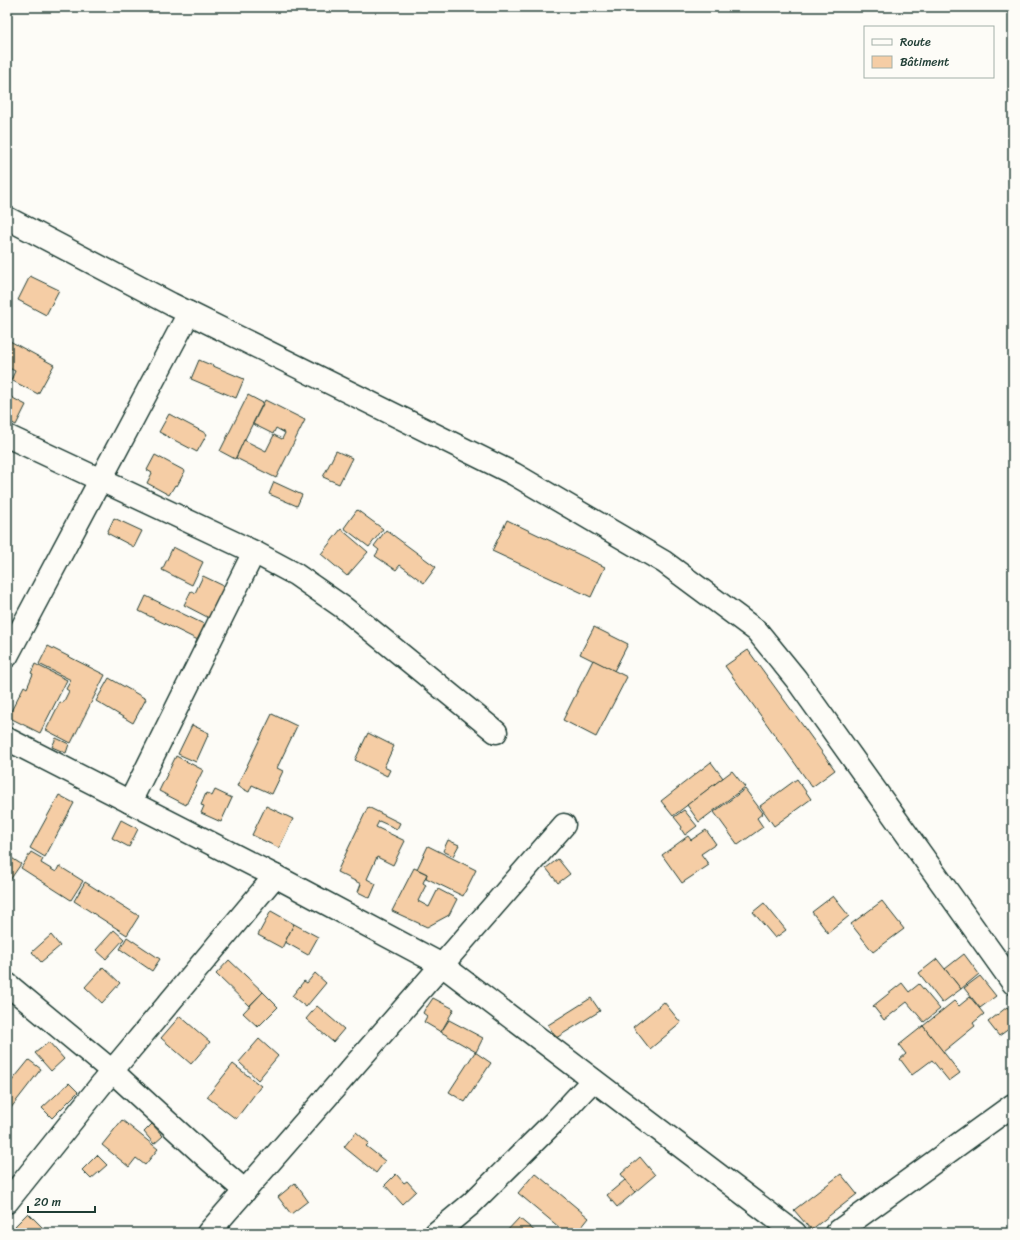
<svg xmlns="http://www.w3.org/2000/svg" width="1020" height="1240" font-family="Sriracha,sans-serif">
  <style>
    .building { fill: #f5cda5; stroke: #1f3d34 }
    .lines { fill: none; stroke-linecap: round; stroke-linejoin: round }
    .street-casing { stroke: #1f3d34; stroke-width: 25 }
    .street { stroke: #fdfcf7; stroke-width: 22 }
  </style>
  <rect width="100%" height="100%" fill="#fdfcf7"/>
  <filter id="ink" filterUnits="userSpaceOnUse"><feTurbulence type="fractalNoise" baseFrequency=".025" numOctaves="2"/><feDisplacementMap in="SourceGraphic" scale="8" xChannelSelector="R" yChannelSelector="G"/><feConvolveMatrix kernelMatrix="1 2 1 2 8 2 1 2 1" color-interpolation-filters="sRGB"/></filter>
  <g filter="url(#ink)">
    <!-- building -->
    <g class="building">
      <path d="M30 276 59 290 46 315 18 300Z"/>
      <path d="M8 340 54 365 38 394 11 380 15 371 7 367V343Z"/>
      <path d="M199 360 244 379 236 398 191 379Z"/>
      <path d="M7 395 26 405 16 425 7 420Z"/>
      <path d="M248 395 263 403 235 459 220 451Z"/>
      <path d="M265 400 305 420 276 478 236 458 244 440 266 451 274 435 282 439 285 433 276 428 273 434 253 424Z"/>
      <path d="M169 414 207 434 197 452 159 432Z"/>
      <path d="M336 451 352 458 339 484 323 477Z"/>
      <path d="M155 455 185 471 177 486 175 485 169 495 147 483 152 473 147 470Z"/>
      <path d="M274 482 302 495 297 506 269 494Z"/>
      <path d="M357 510 383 529 369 547 344 528Z"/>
      <path d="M114 518 142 531 134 547 107 533Z"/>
      <path d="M507 520 605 567 591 597 492 551Z"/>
      <path d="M341 529 368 552 347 576 321 554Z"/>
      <path d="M386 530 436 567 424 583 400 565 396 570 375 556 379 550 374 546Z"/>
      <path d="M173 547 203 562 192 585 162 570Z"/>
      <path d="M203 576 226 587 211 619 184 605 191 591 195 593Z"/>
      <path d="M146 596 208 626 200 641 139 611Z"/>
      <path d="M594 627 628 644 614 671 580 654Z"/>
      <path d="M48 646 105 675 71 743 46 730 60 702 63 703 69 691 66 689 71 680 39 664Z"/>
      <path d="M748 650 835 770 812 787 725 666Z"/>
      <path d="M593 660 627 677 596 737 563 720Z"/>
      <path d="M35 664 67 680 40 733 8 717 24 686 27 688 33 674 31 673Z"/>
      <path d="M109 678 146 699 133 723 96 701Z"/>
      <path d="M272 714 297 726 277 768 283 771 272 794 252 785 249 792 237 786Z"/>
      <path d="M192 725 209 733 196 762 178 754Z"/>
      <path d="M368 733 394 746 384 767 390 770 387 776 355 760Z"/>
      <path d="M56 738 69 744 66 753 52 747Z"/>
      <path d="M176 756 203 770 186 805 159 791Z"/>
      <path d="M711 762 723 778 673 816 661 801Z"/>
      <path d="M732 771 745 787 699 822 687 805Z"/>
      <path d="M797 779 811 799 774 826 760 806Z"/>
      <path d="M745 789 763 813 757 818 763 827 738 845 714 812Z"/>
      <path d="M215 790 232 798 221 822 201 813 204 806 201 805 206 793 212 796Z"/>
      <path d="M59 795 74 803 45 857 30 848Z"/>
      <path d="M266 806 293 819 279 848 252 835Z"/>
      <path d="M368 807 400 823 397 829 379 821 376 827 405 841 393 865 377 857 367 879 376 884 370 898 358 892 361 884 337 872Z"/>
      <path d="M684 810 697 826 685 835 681 829 682 827 674 817Z"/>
      <path d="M121 820 138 829 129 847 112 838Z"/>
      <path d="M706 830 716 844 701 854 709 865 682 883 662 855 688 836 691 840Z"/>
      <path d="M448 840 459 845 453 856 443 851Z"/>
      <path d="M428 846 476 870 463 896 426 878 427 874 417 869Z"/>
      <path d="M31 852 43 859 41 863 56 872 59 866 83 881 71 900 21 868Z"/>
      <path d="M7 855 21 864 10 880 7 878Z"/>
      <path d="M558 859 570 874 558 883 546 868Z"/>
      <path d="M414 868 427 874 423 883 426 885 418 901 429 907 438 889 457 899 449 915 427 927 392 911Z"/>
      <path d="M85 882 139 916 127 935 74 901Z"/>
      <path d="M833 896 849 916 828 933 812 912Z"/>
      <path d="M882 901 904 929 873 952 851 924Z"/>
      <path d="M764 903 786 930 775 938 753 912Z"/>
      <path d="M271 911 294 924 282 948 258 935Z"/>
      <path d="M294 924 318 937 308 955 285 942Z"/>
      <path d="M114 930 124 939 106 959 96 950Z"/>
      <path d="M51 935 60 946 41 962 32 952Z"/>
      <path d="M127 937 160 959 152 971 120 949Z"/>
      <path d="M964 954 979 974 961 989 945 969Z"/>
      <path d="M937 959 961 989 942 1003 919 973Z"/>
      <path d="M229 960 263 992 249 1006 216 974Z"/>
      <path d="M103 967 120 983 102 1003 85 987Z"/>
      <path d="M315 973 326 983 306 1007 292 996 304 981 307 983Z"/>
      <path d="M980 976 996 996 980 1008 964 988Z"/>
      <path d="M902 983 909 992 919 984 940 1009 924 1022 907 1002 884 1020 873 1006Z"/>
      <path d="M263 992 278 1007 258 1027 243 1013Z"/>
      <path d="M970 997 984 1014 973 1023 975 1026 943 1052 923 1026 954 1001 959 1006Z"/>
      <path d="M433 998 454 1009 441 1032 424 1022 427 1016 423 1013 426 1007H427Z"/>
      <path d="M591 998 600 1011 556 1038 548 1025Z"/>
      <path d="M664 1002 681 1023 650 1049 633 1027Z"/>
      <path d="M317 1006 344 1029 333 1042 306 1019Z"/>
      <path d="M1007 1007 1013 1015V1026L999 1036 988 1022Z"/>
      <path d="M180 1016 210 1042 191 1064 161 1038Z"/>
      <path d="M449 1020 483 1038 476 1052 441 1032Z"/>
      <path d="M923 1026 960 1073 949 1081 932 1060 912 1075 900 1059 906 1054 899 1045Z"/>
      <path d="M259 1039 278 1056 258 1080 239 1062Z"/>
      <path d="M49 1042 64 1059 51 1071 35 1053Z"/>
      <path d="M475 1052 491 1063 465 1102 449 1092Z"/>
      <path d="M29 1060 41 1069 7 1113V1087Z"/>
      <path d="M233 1064 261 1086 236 1119 207 1097Z"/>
      <path d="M69 1083 78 1092 52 1118 42 1108Z"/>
      <path d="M122 1120 158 1149 145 1165 136 1158 129 1167 102 1145Z"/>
      <path d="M152 1124 163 1136 154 1144 144 1132Z"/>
      <path d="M356 1132 369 1143 366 1146 385 1161 376 1173 344 1147Z"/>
      <path d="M97 1155 107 1165 91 1179 82 1170Z"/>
      <path d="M640 1157 655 1175 635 1192 621 1174Z"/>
      <path d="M535 1173 589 1218 577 1233H566L518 1193Z"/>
      <path d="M396 1174 404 1183 407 1181 416 1191 402 1204 385 1185Z"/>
      <path d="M841 1174 857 1194 811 1230 794 1210Z"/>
      <path d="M625 1180 635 1192 617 1207 607 1195Z"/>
      <path d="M295 1183 308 1201 291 1214 278 1197Z"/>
      <path d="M28 1213 44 1229 40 1233H22L15 1226Z"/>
      <path d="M519 1218 537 1233H505Z"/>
    </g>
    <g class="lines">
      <!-- street casing -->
      <g class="street-casing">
        <g id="street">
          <path d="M7 218 171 304 514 474 664 562 757 631 796 679 1013 983"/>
          <path d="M7 436 254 552 295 574 344 608 496 732"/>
          <path d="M7 656 189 313"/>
          <path d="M7 739 275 876 442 965 795 1233"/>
          <path d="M130 802 254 552"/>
          <path d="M7 984 112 1071 208 1159 245 1191"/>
          <path d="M7 1202 112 1071 275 876"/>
          <path d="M208 1233 564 825"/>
          <path d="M436 1233 471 1204 555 1121 593 1080"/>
          <path d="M836 1233 1013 1105"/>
        </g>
      </g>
      <!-- street -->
      <use href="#street" class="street"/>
    </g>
  </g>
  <!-- margin -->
  <rect width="1020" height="1240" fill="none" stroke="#fdfcf7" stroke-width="24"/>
  <rect x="12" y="12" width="996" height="1216" fill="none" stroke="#1f3d34" stroke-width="1.5" filter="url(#ink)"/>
  <!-- legend -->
  <rect x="864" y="26" width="130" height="52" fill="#fdfcf7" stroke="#a4b0a9"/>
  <rect x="872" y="39" width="20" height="6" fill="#fdfcf7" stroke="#a4b0a9"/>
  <text x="900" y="46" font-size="12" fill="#1f3d34">Route</text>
  <rect x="872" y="56" width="20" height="12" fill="#f5cda5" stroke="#a4b0a9"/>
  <text x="900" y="66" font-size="12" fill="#1f3d34">Bâtiment</text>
  <!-- scale -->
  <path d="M28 1206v6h67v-6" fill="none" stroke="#1f3d34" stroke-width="2"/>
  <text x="34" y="1206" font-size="12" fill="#1f3d34" stroke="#fdfcf7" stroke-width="3" paint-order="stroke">20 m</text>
</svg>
